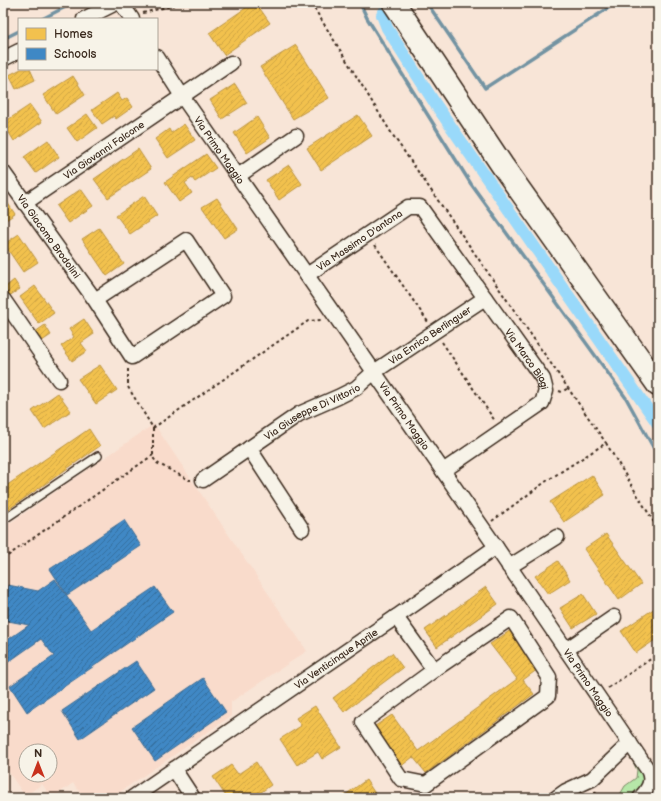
<svg xmlns="http://www.w3.org/2000/svg" width="661" height="801" font-family="'Balsamiq Sans',sans-serif">
  <style>
    .built { fill: #f9dbcb; fill-rule: evenodd }
    .grass { fill: #b6e7a8; stroke: #788863 }
    .homes { fill: url(#homes-hatch); stroke: #bb9440 }
    .schools { fill: url(#schools-hatch); stroke: #3e6c93 }
    .lines { fill: none; stroke-linecap: round; stroke-linejoin: round }
    .stream { stroke: #7393a2; stroke-width: 3.5 }
    .canal { stroke: #99d9fa; stroke-width: 12 }
    .service-casing { stroke: #3b2a1e; stroke-width: 10 }
    .minor-casing { stroke: #3b2a1e; stroke-width: 17 }
    .trunk-casing { stroke: #3b2a1e; stroke-width: 25 }
    .path { stroke: #3b2a1e; stroke-width: 2; stroke-dasharray: 3 3; stroke-linecap: butt }
    .service { stroke: #f7f3e8; stroke-width: 7 }
    .minor { stroke: #f7f3e8; stroke-width: 14 }
    .trunk { stroke: #f7f3e8; stroke-width: 22 }
    .labels { text-anchor: middle; stroke-width: 4; stroke-linejoin: round; paint-order: stroke }
    .street-label { font-size: 10px; fill: #3b2a1e; stroke: #f7f3e8 }
  </style>
  <defs>
    <pattern id="homes-hatch" width="6" height="6" patternUnits="userSpaceOnUse"><rect width="6" height="6" fill="#f2c14e"/><path d="M-1 1l2-2M0 6l6-6M5 7l2-2" fill="none" stroke="#d0a644"/></pattern>
    <pattern id="schools-hatch" width="6" height="6" patternUnits="userSpaceOnUse"><rect width="6" height="6" fill="#3f88c5"/><path d="M-1 1l2-2M0 6l6-6M5 7l2-2" fill="none" stroke="#366f9f"/></pattern>
  </defs>
  <rect width="100%" height="100%" fill="#f8e5d7"/>
  <filter id="ink" filterUnits="userSpaceOnUse"><feTurbulence type="fractalNoise" baseFrequency=".025" numOctaves="2"/><feDisplacementMap in="SourceGraphic" scale="8" xChannelSelector="R" yChannelSelector="G"/><feConvolveMatrix kernelMatrix="1 2 1 2 8 2 1 2 1" color-interpolation-filters="sRGB"/></filter>
  <g filter="url(#ink)">
    <!-- built -->
    <path class="built" d="M154 424 307 651 231 702V716L111 798H84L73 783 52 798 42 784 25 796 3 764V528ZM26 751H50V775H26Z"/>
    <!-- grass -->
    <path class="grass" d="M633 762C636 764 638 766 640 769 647 782 639 789 630 798H618L625 786 636 778 637 770Z"/>
    <!-- homes -->
    <g class="homes">
      <path d="M253 3H256L270 23 224 55 209 33Z"/>
      <path d="M296 45 329 98 293 119 260 67Z"/>
      <path d="M21 69H30L35 80 16 89 9 75Z"/>
      <path d="M73 76 85 95 56 114 43 95Z"/>
      <path d="M235 84 247 103 222 119 210 100Z"/>
      <path d="M117 93 122 101 127 98 133 107 116 119 114 116 102 124 92 110Z"/>
      <path d="M30 105 42 122 14 141 3 123Z"/>
      <path d="M87 114 97 128 77 142 67 128Z"/>
      <path d="M358 115 372 136 321 170 307 148Z"/>
      <path d="M257 117 270 138 247 153 234 133Z"/>
      <path d="M184 124 195 140 168 158 155 139 169 129 171 133Z"/>
      <path d="M48 140 59 157 36 173 24 157Z"/>
      <path d="M138 149 151 169 108 198 94 179Z"/>
      <path d="M206 154 216 168 195 182 192 178 185 183 192 193 179 202 165 182Z"/>
      <path d="M289 165 302 184 279 200 266 180Z"/>
      <path d="M81 189 93 206 68 223 56 206Z"/>
      <path d="M144 196 157 216 130 234 116 215Z"/>
      <path d="M217 198 238 229 224 238 202 207Z"/>
      <path d="M5 199 15 214 3 222V200Z"/>
      <path d="M99 228 124 264 107 276 82 239Z"/>
      <path d="M19 234 38 262 23 272 4 244Z"/>
      <path d="M14 280 20 289 9 296 4 288Z"/>
      <path d="M35 286 54 313 39 324 20 297Z"/>
      <path d="M84 319 94 334 81 343 87 351 72 361 61 346 74 337 69 329Z"/>
      <path d="M45 325 51 335 42 341 35 332Z"/>
      <path d="M100 365 117 390 96 404 78 379Z"/>
      <path d="M58 393 71 411 44 429 32 411Z"/>
      <path d="M89 429 100 446 3 513V488Z"/>
      <path d="M592 475 605 495 564 522 550 502Z"/>
      <path d="M606 534 641 584 619 600 584 549Z"/>
      <path d="M558 561 570 580 548 594 535 576Z"/>
      <path d="M486 587 498 604 437 647 425 630Z"/>
      <path d="M583 594 596 614 573 628 560 608Z"/>
      <path d="M658 606V638L636 653 621 631Z"/>
      <path d="M511 630 538 669 523 680 534 694 426 773 413 757 400 767 372 728 392 715 418 751 517 679 490 644Z"/>
      <path d="M392 653 403 668 344 712 333 698Z"/>
      <path d="M315 706 341 747 322 759 318 752 297 765 280 739 301 726 296 718Z"/>
      <path d="M256 762 271 785 253 798H227L213 777 231 765 238 774Z"/>
      <path d="M366 780 378 798H341Z"/>
    </g>
    <!-- schools -->
    <g class="schools">
      <path d="M124 520 141 546 67 595 50 569Z"/>
      <path d="M55 579 91 630 155 587 173 612 27 712 10 686 54 656 41 639 7 663 3 657V643L29 625 3 620 8 585 38 591Z"/>
      <path d="M136 661 154 688 80 739 62 711Z"/>
      <path d="M203 678 226 712 155 761 132 727Z"/>
    </g>
    <g class="lines">
      <!-- stream -->
      <g class="stream">
        <path d="M360 3 367 18 471 184 626 398 658 456"/>
        <path d="M427 3 485 88 616 3"/>
        <path d="M42 19 73 3"/>
        <path d="M3 39 19 31"/>
      </g>
      <!-- canal -->
      <path class="canal" d="M385 10 382 15 387 28 436 105 497 193 658 424"/>
      <!-- service casing -->
      <g class="service-casing">
        <path id="service" d="M3 520 98 456"/>
      </g>
      <!-- minor casing -->
      <g class="minor-casing">
        <g id="minor">
          <path d="M121 3 132 19"/>
          <path d="M84 19 116 3"/>
          <path id="s1" d="M157 57 182 96 496 547 648 770C654 781 648 790 640 798"/>
          <path d="M3 59 19 51"/>
          <path id="s2" d="M3 172 95 300 132 357 223 296 186 240 95 300"/>
          <path d="M238 176 296 136"/>
          <path id="s3" d="M25 203 231 63"/>
          <path id="s4" d="M307 275 408 207H420L543 379 546 391 542 403 443 471"/>
          <path d="M3 299 59 380"/>
          <path d="M249 448 302 529"/>
          <path id="s5" d="M203 480 299 414 338 397 356 388 374 372 485 298"/>
          <path d="M509 567 557 537"/>
          <path d="M396 617 434 670 511 618 549 677 548 696 426 784 401 779 363 722 434 670"/>
          <path d="M566 650 614 617"/>
          <path d="M174 769 193 798"/>
          <path id="s6" d="M132 798 396 617 496 547"/>
          <path d="M556 798 566 791 592 779 630 743"/>
        </g>
      </g>
      <!-- trunk casing -->
      <g class="trunk-casing">
        <path id="trunk" d="M394 3 502 165 658 385"/>
      </g>
      <!-- path -->
      <g class="path">
        <path d="M311 3 392 134 606 443"/>
        <path d="M143 13 182 3"/>
        <path d="M375 245 428 322"/>
        <path d="M442 342 495 421"/>
        <path d="M128 369V387L153 428V455L154 459 157 463 189 480H191"/>
        <path d="M559 391 562 392 568 388"/>
        <path d="M153 428 308 321 322 320"/>
        <path d="M492 521 548 480 606 443 658 529"/>
        <path d="M3 559 153 455"/>
        <path d="M608 688 658 654"/>
        <path d="M595 791 597 798"/>
        <path d="M588 795 593 798"/>
      </g>
      <!-- service -->
      <use href="#service" class="service"/>
      <!-- minor -->
      <use href="#minor" class="minor"/>
      <!-- trunk -->
      <use href="#trunk" class="trunk"/>
    </g>
  </g>
  <g class="labels">
    <!-- street labels -->
    <g class="street-label">
      <text dy="4" stroke="none"><textPath href="#s3" startOffset="95">Via Giovanni Falcone</textPath></text>
      <text dy="4" stroke="none"><textPath href="#s1" startOffset="112">Via Primo Maggio</textPath></text>
      <text dy="4" stroke="none"><textPath href="#s2" startOffset="79">Via Giacomo Brodolini</textPath></text>
      <text dy="4" stroke="none"><textPath href="#s4" startOffset="63">Via Massimo D'antona</textPath></text>
      <text dy="4" stroke="none"><textPath href="#s5" startOffset="270">Via Enrico Berlinguer</textPath></text>
      <text dy="4" stroke="none"><textPath href="#s4" startOffset="320">Via Marco Biagi</textPath></text>
      <text dy="4" stroke="none"><textPath href="#s5" startOffset="129">Via Giuseppe Di Vittorio</textPath></text>
      <text dy="4" stroke="none"><textPath href="#s1" startOffset="436">Via Primo Maggio</textPath></text>
      <text dy="4" stroke="none"><textPath href="#s6" startOffset="247">Via Venticinque Aprile</textPath></text>
      <text dy="4" stroke="none"><textPath href="#s1" startOffset="760">Via Primo Maggio</textPath></text>
    </g>
  </g>
  <!-- margin -->
  <rect width="661" height="801" fill="none" stroke="#f7f3e8" stroke-width="16"/>
  <rect x="8" y="8" width="645" height="785" fill="none" stroke="#3b2a1e" stroke-width="1.5" filter="url(#ink)"/>
  <!-- legend -->
  <rect x="18" y="18" width="140" height="52" fill="#f7f3e8" stroke="#aca397"/>
  <rect x="26" y="28" width="20" height="12" fill="#f2c14e" stroke="#aca397"/>
  <text x="54" y="38" font-size="12" fill="#3b2a1e">Homes</text>
  <rect x="26" y="48" width="20" height="12" fill="#3f88c5" stroke="#aca397"/>
  <text x="54" y="58" font-size="12" fill="#3b2a1e">Schools</text>
  <!-- north arrow -->
  <g transform="translate(38 763)"><circle r="19" fill="#f7f3e8" stroke="#aca397"/>
  <path d="M0-3L7 15L0 10L-7 15Z" fill="#c8321e"/>
  <text y="-6" font-size="11" font-weight="bold" text-anchor="middle" fill="#3b2a1e">N</text>
  </g>
</svg>
